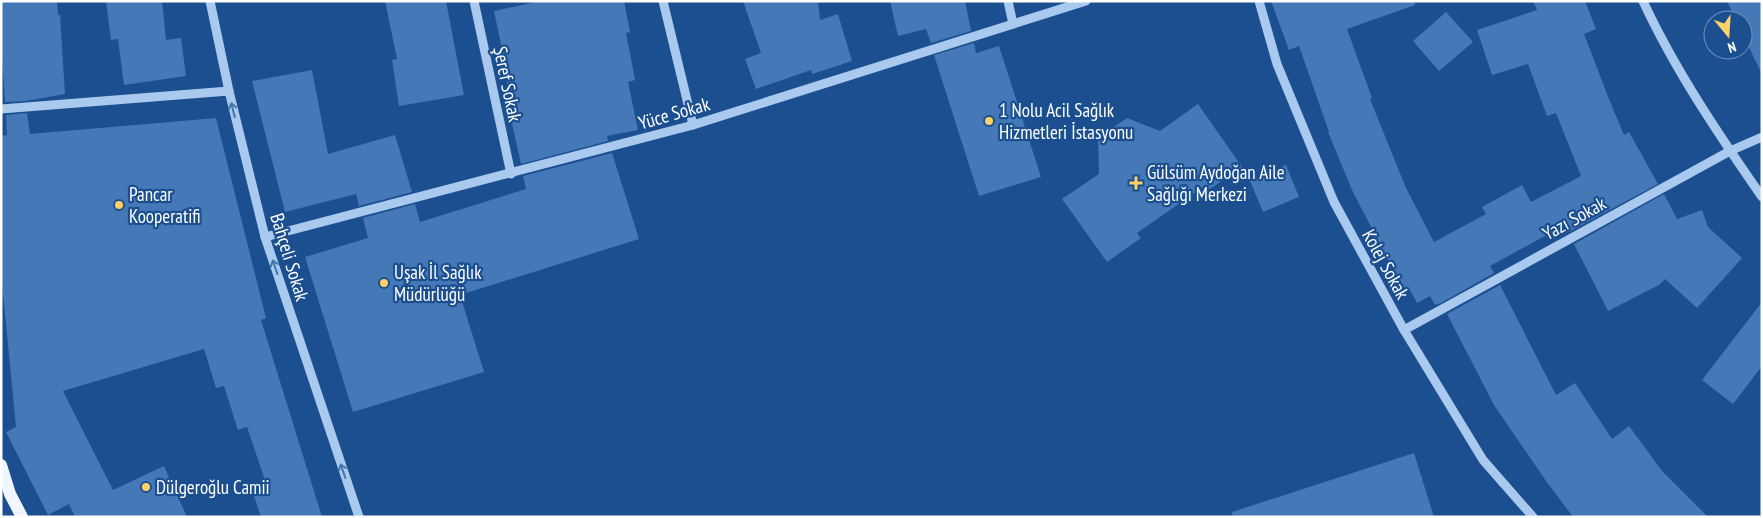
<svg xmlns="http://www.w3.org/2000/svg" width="1763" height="518" font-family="'PT Sans Narrow',sans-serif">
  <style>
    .building { fill: #4478b7 }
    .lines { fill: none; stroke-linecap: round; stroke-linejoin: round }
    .minor { stroke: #a9c9ee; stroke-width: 9 }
    .major { stroke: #f0f6ff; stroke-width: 12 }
    .oneway { stroke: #4674ac }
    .poi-dot { fill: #ffd166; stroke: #1b4f8f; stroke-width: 2 }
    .labels { text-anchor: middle; stroke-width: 4.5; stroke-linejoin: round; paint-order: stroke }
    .street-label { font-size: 19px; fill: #fff; stroke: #1b4f8f }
    .poi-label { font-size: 19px; fill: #fff; stroke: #1b4f8f; text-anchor: start }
  </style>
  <rect width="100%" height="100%" fill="#1b4f8f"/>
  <!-- building -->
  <g class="building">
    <path d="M1 1H57L58 15H60L65 94 26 101 5 102 1 38Z"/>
    <path d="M106 1H162L166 40 181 38 186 76 124 85 118 39 111 40Z"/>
    <path d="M385 1H446L464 95 399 106 392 60 397 59Z"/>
    <path d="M541 1H624L630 32 626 33 635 80 628 82 638 130 607 136 608 141 521 164 511 119 515 118 502 60 504 59 494 11Z"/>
    <path d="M743 1H818L820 20 838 14 852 61 812 74 811 70 756 89 745 59 761 53Z"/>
    <path d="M890 1H965L971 31 931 43 926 29 898 36Z"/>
    <path d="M1271 1H1415V5L1347 29 1372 98 1370 99 1406 188 1434 242 1486 214 1482 207 1522 185 1531 202 1581 176 1556 113 1547 116 1528 64 1492 75 1477 30 1537 10 1533 1H1585L1596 29 1584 34 1609 99 1624 135 1629 132 1658 184 1569 232 1567 228 1555 234 1554 231 1490 266 1494 273 1441 303 1435 305 1430 296 1417 303 1409 288 1404 291 1352 190 1328 132H1329L1299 46 1289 50Z"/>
    <path d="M1727 1H1762V74L1743 35V20H1736Z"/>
    <path d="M1446 12 1473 42 1439 71 1413 41Z"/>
    <path d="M974 43 976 53 999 46 1041 177 979 196 934 55Z"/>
    <path d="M312 70 328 154 395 135 412 192 359 206 356 194 285 212 252 81Z"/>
    <path d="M1198 104 1242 167 1207 191 1203 187 1137 233 1141 238 1107 262 1062 199 1099 174 1098 138 1127 118 1160 131Z"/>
    <path d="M27 113 30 134 216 118 266 318 261 320 322 517H261L254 496 269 492 247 427 238 430 224 386 216 388 204 349 63 391 113 490 164 466 187 517H75L69 504 48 515 6 432 16 427 1 273V136L7 135 6 115Z"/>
    <path d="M612 153 639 239 460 295 484 372 353 412 305 257 368 238 363 218 415 204 420 222 526 189 523 176Z"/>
    <path d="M1286 165 1299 197 1263 212 1250 181Z"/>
    <path d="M1664 194 1677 219 1702 210 1708 227 1742 258 1697 308 1665 279 1659 285 1608 311 1574 244Z"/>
    <path d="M1500 285 1556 395 1575 383 1612 439 1629 426 1662 471 1708 517H1573L1546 481 1494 405 1447 314Z"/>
    <path d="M1762 302V366L1733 404 1702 380Z"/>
    <path d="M1414 453 1434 517H1233L1232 512Z"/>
  </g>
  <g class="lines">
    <!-- minor -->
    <g class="minor">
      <path d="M210 1 229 91 265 237 359 517"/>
      <path d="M474 1 511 174"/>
      <path d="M663 1 693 125"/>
      <path d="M1008 1 1013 24"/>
      <path d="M1259 1 1277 64 1334 202 1404 330 1483 460 1533 517"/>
      <path d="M1643 1C1675 70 1719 135 1762 197"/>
      <path d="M1 109 229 91"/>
      <path d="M265 237 693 125 1086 1"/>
      <path d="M1404 330 1730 151 1762 137"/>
    </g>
    <!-- major -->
    <path class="major" d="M1 465 10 494 22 517"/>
  </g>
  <!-- one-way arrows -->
  <defs><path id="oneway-shaft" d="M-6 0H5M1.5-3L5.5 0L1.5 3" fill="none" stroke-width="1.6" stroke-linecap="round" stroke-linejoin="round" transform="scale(1.25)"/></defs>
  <g class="oneway">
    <use href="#oneway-shaft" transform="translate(233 110) rotate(-104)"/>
    <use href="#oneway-shaft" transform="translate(275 267) rotate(-109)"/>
    <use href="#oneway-shaft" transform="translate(343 471) rotate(-109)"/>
  </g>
  <!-- markers -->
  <g class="poi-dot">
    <circle cx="989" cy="121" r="5"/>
    <path d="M1133.5 175.5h5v5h5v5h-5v5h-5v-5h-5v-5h5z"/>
    <circle cx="119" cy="205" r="5"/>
    <circle cx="384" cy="283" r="5"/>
    <circle cx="146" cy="487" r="5"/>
  </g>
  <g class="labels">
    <!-- street labels -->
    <g class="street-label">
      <text transform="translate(508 84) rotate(78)" y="7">Şeref Sokak</text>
      <text transform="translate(674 113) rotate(-16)" y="7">Yüce Sokak</text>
      <text transform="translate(1574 218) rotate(-29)" y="7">Yazı Sokak</text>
      <text transform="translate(290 257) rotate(73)" y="7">Bahçeli Sokak</text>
      <text transform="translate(1386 264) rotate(61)" y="7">Kolej Sokak</text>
    </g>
    <!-- poi labels -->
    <g class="poi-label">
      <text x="999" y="117">1 Nolu Acil Sağlık<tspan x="999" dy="22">Hizmetleri İstasyonu</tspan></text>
      <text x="1147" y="179">Gülsüm Aydoğan Aile<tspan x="1147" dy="22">Sağlığı Merkezi</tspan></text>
      <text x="129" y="201">Pancar<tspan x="129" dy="22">Kooperatifi</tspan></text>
      <text x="394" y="279">Uşak İl Sağlık<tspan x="394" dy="22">Müdürlüğü</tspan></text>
      <text x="156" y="494">Dülgeroğlu Camii</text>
    </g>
  </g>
  <!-- border -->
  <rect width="1763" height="518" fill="none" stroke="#ffffff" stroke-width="5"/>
  <!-- north arrow -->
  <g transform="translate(1728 35) rotate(162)"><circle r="24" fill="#1b4f8f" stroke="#7695bc"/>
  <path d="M0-4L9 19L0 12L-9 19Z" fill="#ffd166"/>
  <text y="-8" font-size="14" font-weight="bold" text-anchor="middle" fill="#ffffff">N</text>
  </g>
</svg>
